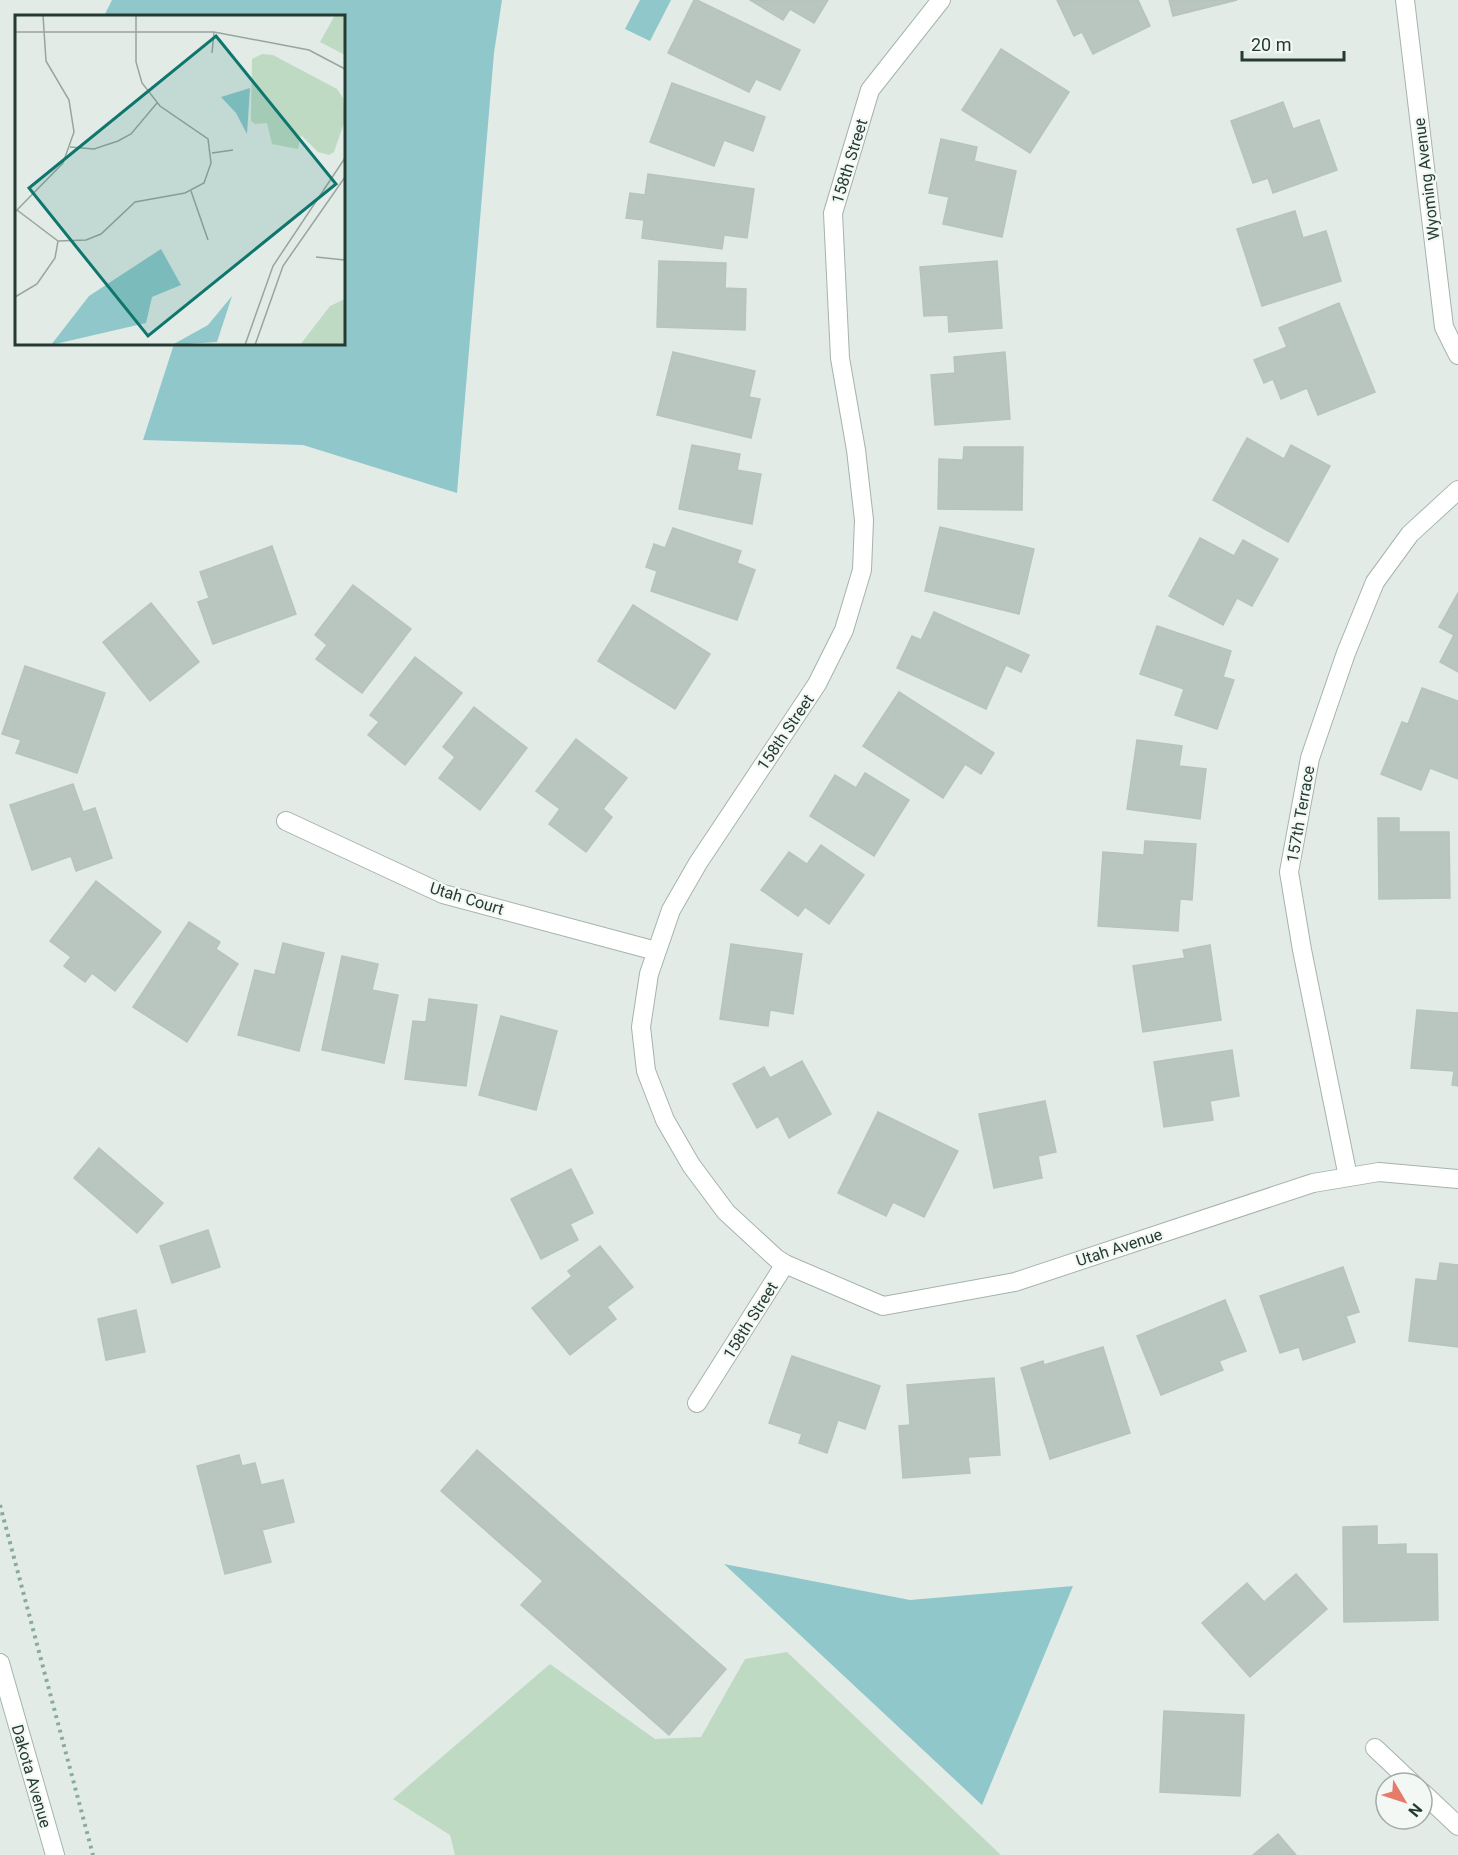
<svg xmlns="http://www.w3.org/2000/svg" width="1458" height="1855" font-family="Roboto,sans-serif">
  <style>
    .green { fill: #bedac3 }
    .water { fill: #90c7cb }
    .building { fill: #b9c6c0; stroke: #b6c4bd; stroke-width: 1.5 }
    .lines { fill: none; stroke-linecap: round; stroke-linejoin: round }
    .street-casing { stroke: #a6b3ad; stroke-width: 20 }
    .secondary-casing { stroke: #a2b6ae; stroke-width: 20 }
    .path { stroke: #87ac9d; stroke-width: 4; stroke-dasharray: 3 4.5; stroke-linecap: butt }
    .street { stroke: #fff; stroke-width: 18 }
    .secondary { stroke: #fff; stroke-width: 18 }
    .labels { text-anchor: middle; stroke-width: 4.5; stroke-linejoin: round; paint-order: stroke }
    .street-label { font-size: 16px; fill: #243b33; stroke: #f3f8f5 }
    .inset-road { fill: none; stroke: #97a59f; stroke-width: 1.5 }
    .view { fill: #0f766e; fill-opacity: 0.15; stroke: #0f766e; stroke-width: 3 }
    .inset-edge { fill: none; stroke: #243b33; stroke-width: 3 }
  </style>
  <rect width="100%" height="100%" fill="#e3ebe7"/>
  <!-- green -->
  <path class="green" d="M787 1652 1001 1855H455L450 1835 393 1799 550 1664 655 1739 701 1737 745 1659Z"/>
  <!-- water -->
  <g class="water">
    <path d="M112 0H502L494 53 457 493 303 445 143 440 174 344H344V16H104Z"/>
    <path d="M640 0H671L650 41 625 29Z"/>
    <path d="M724 1564 910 1600 1073 1586 982 1805Z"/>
  </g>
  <!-- building -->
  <g class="building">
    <path d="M694 0H697L800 50 780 90 756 79 749 92 668 53Z"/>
    <path d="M750 0H828L814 23 790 9 783 20Z"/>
    <path d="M1057 0H1138L1150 26 1093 54 1082 32 1074 36Z"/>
    <path d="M1169 0H1237L1173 16Z"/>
    <path d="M1001 49 1069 92 1030 153 962 110Z"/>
    <path d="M672 83 765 117 753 151 724 140 714 166 650 142Z"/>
    <path d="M1283 102 1293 129 1319 120 1337 170 1273 193 1268 178 1253 183 1231 121Z"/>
    <path d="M941 139 977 147 974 161 1016 171 1002 237 943 224 949 197 929 193Z"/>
    <path d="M648 174 754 189 747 238 724 235 722 249 642 238 644 220 626 218 630 193 645 195Z"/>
    <path d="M1295 211 1303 238 1326 231 1341 281 1262 306 1237 229Z"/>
    <path d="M659 261 726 263 725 288 746 289 745 330 657 327Z"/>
    <path d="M997 261 1002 328 949 332 948 315 924 316 920 267Z"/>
    <path d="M1339 303 1375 392 1318 415 1307 388 1281 399 1273 379 1264 383 1254 360 1287 347 1279 328Z"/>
    <path d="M673 352 755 371 749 397 760 399 751 438 657 415Z"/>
    <path d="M1005 352 1010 419 935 425 931 375 955 373 954 357Z"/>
    <path d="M1247 438 1284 459 1291 445 1330 466 1288 542 1213 500Z"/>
    <path d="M692 445 740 454 737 470 761 474 752 524 679 509Z"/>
    <path d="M964 447H1023L1022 510 938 509 939 459 963 460Z"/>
    <path d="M940 527 1034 549 1019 614 925 591Z"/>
    <path d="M673 528 741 551 737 563 755 570 737 620 651 591 657 571 646 567 654 544 665 548Z"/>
    <path d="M1200 538 1234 556 1243 540 1278 559 1252 606 1237 598 1223 625 1169 596Z"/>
    <path d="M272 546 296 614 213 644 198 602 209 598 200 572Z"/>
    <path d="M353 585 411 629 362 693 316 659 327 645 315 635Z"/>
    <path d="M1458 593V672L1440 662 1454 635 1439 627Z"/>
    <path d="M151 603 199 662 150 701 103 642Z"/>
    <path d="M633 605 710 654 675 709 598 661Z"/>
    <path d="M934 612 1029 655 1021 672 1006 665 986 709 897 668 912 636 921 640Z"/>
    <path d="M1157 626 1231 651 1223 677 1234 680 1217 729 1175 715 1184 689 1140 674Z"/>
    <path d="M415 657 462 693 405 765 368 735 379 722 370 715Z"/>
    <path d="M25 666 105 693 77 773 16 753 21 740 2 734Z"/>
    <path d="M1422 688 1458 701V779L1430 768 1421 790 1381 774 1402 722 1408 724Z"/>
    <path d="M899 692 994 753 981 774 965 764 943 798 863 746Z"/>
    <path d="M474 707 527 748 480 810 439 778 455 757 443 747Z"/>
    <path d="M576 739 627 778 603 809 612 817 586 852 549 824 560 809 536 791Z"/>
    <path d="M1137 740 1182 746 1179 766 1206 769 1200 819 1127 809Z"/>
    <path d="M865 773 909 800 874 856 810 816 835 775 856 788Z"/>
    <path d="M73 784 83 812 95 808 112 858 76 871 71 856 32 870 10 805Z"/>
    <path d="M1378 818H1399V832H1449L1450 898 1379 899Z"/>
    <path d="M1145 841 1196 844 1192 900 1180 899 1178 931 1098 926 1103 852 1144 855Z"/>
    <path d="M821 845 864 875 829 924 805 907 798 916 761 890 789 852 807 864Z"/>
    <path d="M96 881 161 932 115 991 92 973 85 982 64 966 71 957 50 941Z"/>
    <path d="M189 922 220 942 216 949 238 964 187 1042 133 1007Z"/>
    <path d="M283 943 324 953 299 1051 238 1035 255 970 275 975Z"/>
    <path d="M731 944 802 954 793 1014 770 1010 768 1026 720 1019Z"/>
    <path d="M1210 945 1221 1020 1143 1032 1133 966 1185 958 1183 950Z"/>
    <path d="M342 956 378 964 372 990 398 995 384 1063 322 1050Z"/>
    <path d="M429 999 477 1005 466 1086 405 1079 413 1021 426 1022Z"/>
    <path d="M1417 1010 1458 1013V1086L1452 1085 1454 1071 1411 1068Z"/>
    <path d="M501 1016 557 1031 536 1110 479 1095Z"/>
    <path d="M1232 1050 1239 1096 1210 1101 1213 1120 1164 1127 1154 1062Z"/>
    <path d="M802 1061 831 1114 789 1138 778 1116 757 1128 733 1084 764 1067 770 1078Z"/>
    <path d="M1045 1101 1056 1152 1038 1156 1042 1178 994 1188 979 1114Z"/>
    <path d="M878 1112 958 1151 924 1217 893 1202 886 1216 838 1193Z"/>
    <path d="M99 1148 163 1203 137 1233 74 1178Z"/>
    <path d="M571 1169 593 1213 570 1224 578 1240 541 1259 511 1199Z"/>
    <path d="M208 1230 220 1267 172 1283 160 1246Z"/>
    <path d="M600 1246 633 1287 607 1307 616 1319 570 1355 532 1308 572 1276 568 1271Z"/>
    <path d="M1440 1263 1458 1265V1347L1409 1341 1416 1279 1437 1281Z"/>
    <path d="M1343 1267 1359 1312 1346 1316 1355 1342 1303 1360 1299 1347 1280 1353 1260 1296Z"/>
    <path d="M1225 1300 1246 1351 1219 1361 1223 1370 1161 1395 1137 1336Z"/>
    <path d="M136 1310 145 1352 106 1360 98 1319Z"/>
    <path d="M1103 1347 1130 1433 1050 1459 1021 1368 1043 1361 1044 1365Z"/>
    <path d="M792 1356 880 1386 865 1429 838 1420 827 1453 799 1443 802 1434 769 1423Z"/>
    <path d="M994 1378 1000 1455 968 1457 970 1473 903 1478 899 1426 910 1425 907 1385Z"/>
    <path d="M477 1450 726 1669 669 1735 521 1605 543 1581 441 1491Z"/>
    <path d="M239 1455 242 1466 255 1463 261 1485 283 1480 294 1522 262 1530 271 1562 225 1574 197 1466Z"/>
    <path d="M1377 1526V1545L1406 1544V1554H1437L1438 1620 1344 1622 1343 1527Z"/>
    <path d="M1296 1574 1327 1609 1250 1677 1202 1623 1247 1583 1264 1602Z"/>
    <path d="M1164 1711 1244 1715 1240 1796 1160 1792Z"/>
    <path d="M1278 1834 1296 1855H1253Z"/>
  </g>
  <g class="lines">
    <!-- street casing -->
    <g class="street-casing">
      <g id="street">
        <path d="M941 0 870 90 833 213 840 358 856 450 864 520 862 570 844 630 817 684 698 863 671 910 649 974 641 1027 646 1071 665 1120 691 1165 726 1212 777 1259 785 1264 883 1306 1015 1282 1313 1183 1379 1172 1458 1179"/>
        <path d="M1405 0 1444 327 1458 355"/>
        <path d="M286 821 443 894 656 951"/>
        <path d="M1348 1177 1302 950 1289 872 1310 758 1346 653 1375 582 1410 534 1458 490"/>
        <path d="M697 1403 785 1264"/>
        <path d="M1375 1748 1412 1783"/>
        <path d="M1422 1792 1458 1826"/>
      </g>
    </g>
    <!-- secondary casing -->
    <g class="secondary-casing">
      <path id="secondary" d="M0 1663 55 1855"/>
    </g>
    <!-- path -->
    <path class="path" d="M0 1505 93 1855"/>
    <!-- street -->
    <use href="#street" class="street"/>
    <!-- secondary -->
    <use href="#secondary" class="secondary"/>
  </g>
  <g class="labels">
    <!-- street labels -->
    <g class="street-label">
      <text transform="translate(849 161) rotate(-73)" y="6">158th Street</text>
      <text transform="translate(1426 179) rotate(-97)" y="6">Wyoming Avenue</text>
      <text transform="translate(785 732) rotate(-56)" y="6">158th Street</text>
      <text transform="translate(1300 814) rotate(-80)" y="6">157th Terrace</text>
      <text transform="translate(467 898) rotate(17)" y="6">Utah Court</text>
      <text transform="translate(1119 1247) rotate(-18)" y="6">Utah Avenue</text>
      <text transform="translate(750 1320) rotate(-58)" y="6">158th Street</text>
      <text transform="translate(32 1776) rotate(74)" y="6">Dakota Avenue</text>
    </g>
  </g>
  <!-- overview -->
  <g transform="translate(15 15)">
    <rect width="330" height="330" fill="#e3ebe7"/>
    <path d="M320 0H330V40L305 27ZM247 39 258 40 322 74 328 83 330 105 319 137 314 140 303 137 286 120 283 134 257 129 252 108 240 109 236 106 237 44ZM330 284V330H285L315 291Z" fill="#bedac3"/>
    <path d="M235 73 232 119 221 98 206 82ZM146 234 166 270 137 282 131 308 36 330 74 281ZM217 281 202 327 157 330 193 310Z" fill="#90c7cb"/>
    <path class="inset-road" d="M137 0H223M0 17H199L294 35 330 54M197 38 199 17M55 132 79 134 103 126 116 119 142 88M197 138 218 135M176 176 193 225M2 195 43 226 71 225 86 219 120 187 170 178 189 168 196 148 193 124 145 91 127 68 121 47V0M1 196 48 148 59 117 54 85 31 46 28 0M301 242 330 245M0 282 22 269 40 243 43 226M230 330 258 251 330 143M240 330 268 251 330 162"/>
    <path class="view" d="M201 21 321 169 133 321 14 173Z"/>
    <rect width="330" height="330" class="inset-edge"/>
  </g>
  <!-- north arrow -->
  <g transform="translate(1404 1801) rotate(129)"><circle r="28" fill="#f3f8f5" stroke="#a0aca7" stroke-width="1.5"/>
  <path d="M0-4.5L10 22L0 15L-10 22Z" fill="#e57b68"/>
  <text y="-9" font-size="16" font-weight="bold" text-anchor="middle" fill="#243b33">N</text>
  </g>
  <!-- scale -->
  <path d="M1242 51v9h102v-9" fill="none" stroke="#243b33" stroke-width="3"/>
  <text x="1251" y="51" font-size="18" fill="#243b33" stroke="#f3f8f5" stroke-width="4.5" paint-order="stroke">20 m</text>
</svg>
